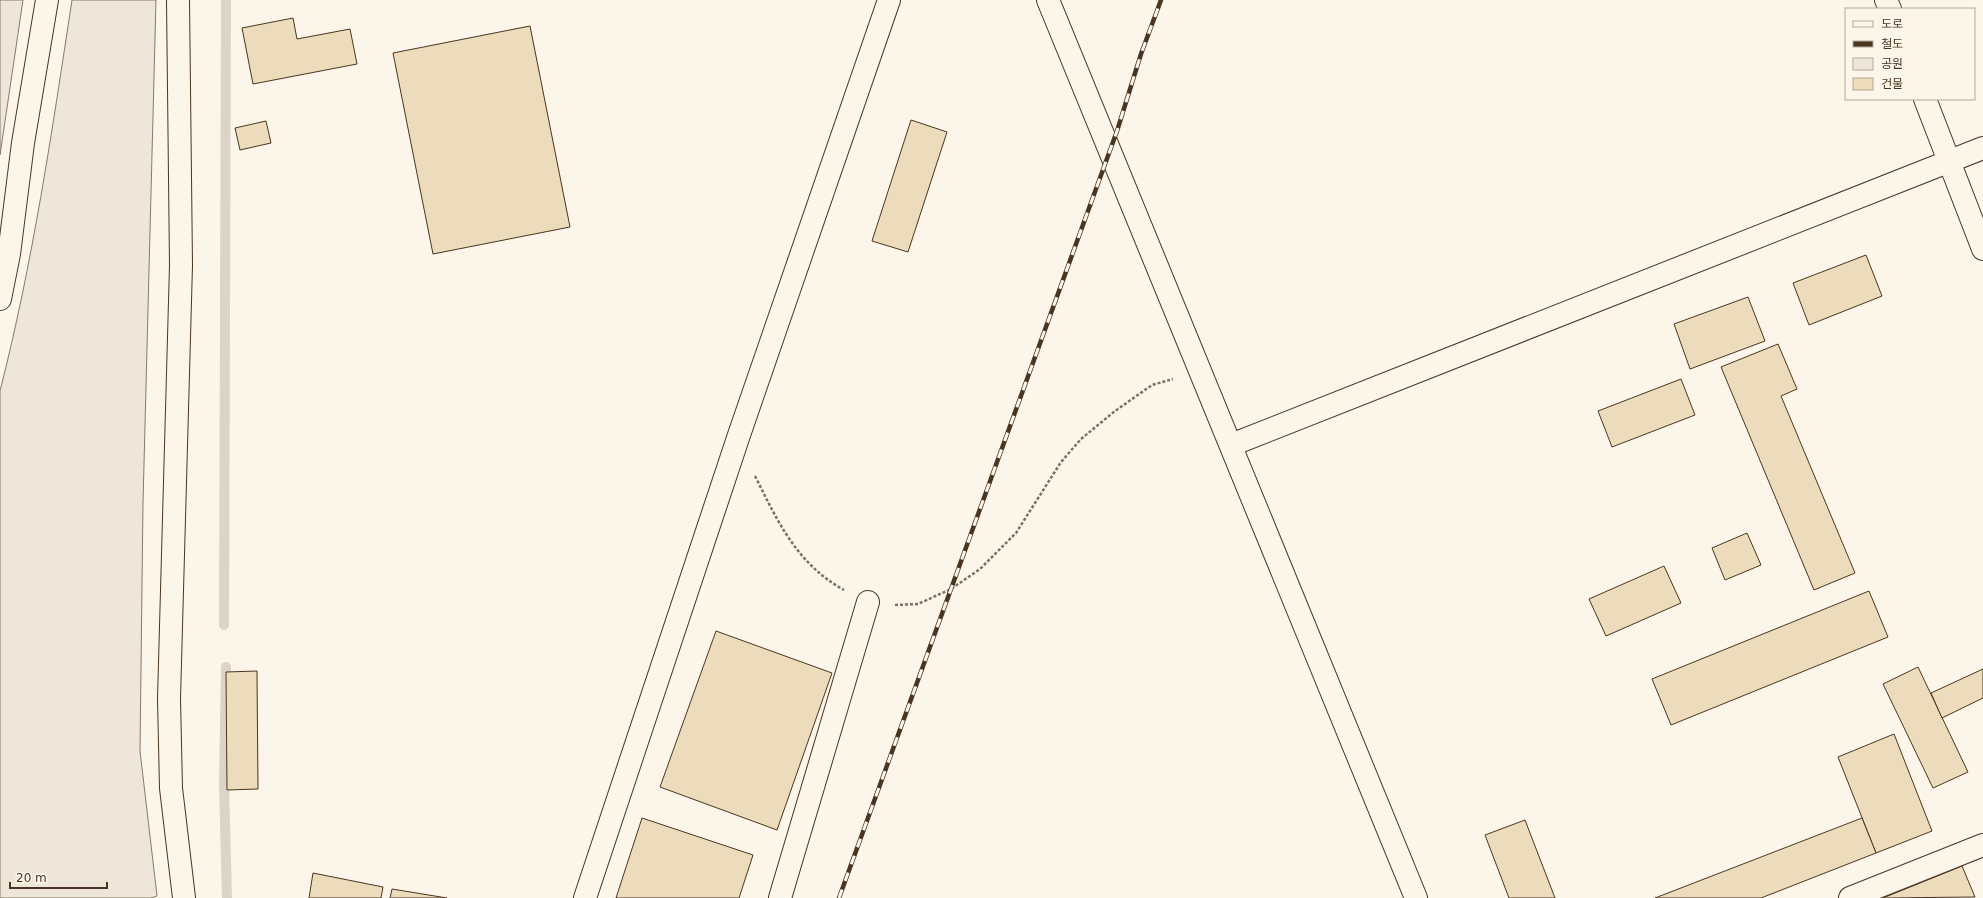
<svg xmlns="http://www.w3.org/2000/svg" width="1983" height="898" font-family="'DejaVu Sans','Noto Sans KR',sans-serif">
  <style>
    .green { fill: #ede6d9; stroke: #887966 }
    .lines { fill: none; stroke-linecap: round; stroke-linejoin: round }
    .stream { stroke: #dcd4c6; stroke-width: 10 }
    .building { fill: #ecdcbc; stroke: #4a3520 }
    .minor-casing { stroke: #4a3520; stroke-width: 24 }
    .path { stroke: #7f6f5c; stroke-width: 2.5; stroke-dasharray: 3 2; stroke-linecap: butt }
    .minor { stroke: #fbf6e9; stroke-width: 22 }
    .rail-casing { stroke: #4a3520; stroke-width: 4.5 }
    .rail { stroke: #fbf6e9; stroke-width: 3; stroke-dasharray: 9; stroke-linecap: butt }
  </style>
  <rect width="100%" height="100%" fill="#fbf6e9"/>
  <!-- green -->
  <g class="green">
    <path d="M0 0H23L0 155Z"/>
    <path d="M72 0H156L143 503 140 751 157 896 151 898H0V391C33 262 52 131 72 0Z"/>
  </g>
  <g class="lines">
    <!-- stream -->
    <g class="stream">
      <path d="M224 625 226 0"/>
      <path d="M226 667 224 785 227 898"/>
    </g>
  </g>
  <!-- building -->
  <g class="building">
    <path d="M293 18 297 39 350 29 357 64 253 84 242 28Z"/>
    <path d="M530 26 570 227 433 254 393 53Z"/>
    <path d="M911 120 947 132 908 252 872 241Z"/>
    <path d="M266 121 271 143 240 150 235 128Z"/>
    <path d="M1866 255 1882 296 1809 325 1793 283Z"/>
    <path d="M1748 297 1765 341 1690 369 1674 324Z"/>
    <path d="M1778 344 1797 389 1781 396 1855 573 1814 590 1721 367Z"/>
    <path d="M1681 379 1695 415 1612 447 1598 411Z"/>
    <path d="M1747 533 1761 565 1725 580 1712 548Z"/>
    <path d="M1664 566 1681 603 1606 636 1589 599Z"/>
    <path d="M1869 591 1888 637 1671 725 1652 679Z"/>
    <path d="M716 631 832 673 777 830 660 787Z"/>
    <path d="M1918 667 1968 772 1933 788 1883 684Z"/>
    <path d="M1983 669V698L1942 718 1931 693Z"/>
    <path d="M257 671 258 789 227 790 226 672Z"/>
    <path d="M1894 734 1932 831 1876 853 1838 757Z"/>
    <path d="M642 818 753 855 739 898H616Z"/>
    <path d="M1862 818 1876 853 1761 898H1655Z"/>
    <path d="M1525 820 1555 898H1509L1485 835Z"/>
    <path d="M1962 866 1975 897 1883 898Z"/>
    <path d="M313 873 383 887 381 898H309Z"/>
    <path d="M392 889 447 898H390Z"/>
  </g>
  <g class="lines">
    <!-- minor casing -->
    <g class="minor-casing">
      <g id="minor">
        <path d="M178 0 181 265 169 699 171 788 184 898"/>
        <path d="M1048 0 1416 898"/>
        <path d="M1886 0 1890 9"/>
        <path d="M1925 99 1983 249"/>
        <path d="M0 299 9 254 23 143 47 0"/>
        <path d="M1231 445 1983 148"/>
        <path d="M585 898 739 435 889 0"/>
        <path d="M780 898 868 602"/>
        <path d="M1850 898 1983 845"/>
      </g>
    </g>
    <!-- path -->
    <g class="path">
      <path d="M755 476C778 522 797 564 844 590"/>
      <path d="M895 605 918 604 951 589 980 569 1016 533 1061 462 1081 439 1115 411 1152 385 1173 379"/>
    </g>
    <!-- minor -->
    <use href="#minor" class="minor"/>
    <!-- rail casing -->
    <g class="rail-casing">
      <path id="rail" d="M839 898 1117 131 1141 54 1161 0"/>
    </g>
    <!-- rail -->
    <use href="#rail" class="rail"/>
  </g>
  <!-- legend -->
  <rect x="1845" y="8" width="130" height="92" fill="#fbf6e9" stroke="#b4a999"/>
  <rect x="1853" y="21" width="20" height="6" fill="#fbf6e9" stroke="#b4a999"/>
  <text x="1881" y="28" font-size="12" fill="#4a3520">도로</text>
  <rect x="1853" y="41" width="20" height="6" fill="#4a3520" stroke="#b4a999"/>
  <text x="1881" y="48" font-size="12" fill="#4a3520">철도</text>
  <rect x="1853" y="58" width="20" height="12" fill="#ede6d9" stroke="#b4a999"/>
  <text x="1881" y="68" font-size="12" fill="#4a3520">공원</text>
  <rect x="1853" y="78" width="20" height="12" fill="#ecdcbc" stroke="#b4a999"/>
  <text x="1881" y="88" font-size="12" fill="#4a3520">건물</text>
  <!-- scale -->
  <path d="M10 882v6h97v-6" fill="none" stroke="#4a3520" stroke-width="2"/>
  <text x="16" y="882" font-size="12" fill="#4a3520" stroke="#fbf6e9" stroke-width="3" paint-order="stroke">20 m</text>
</svg>
